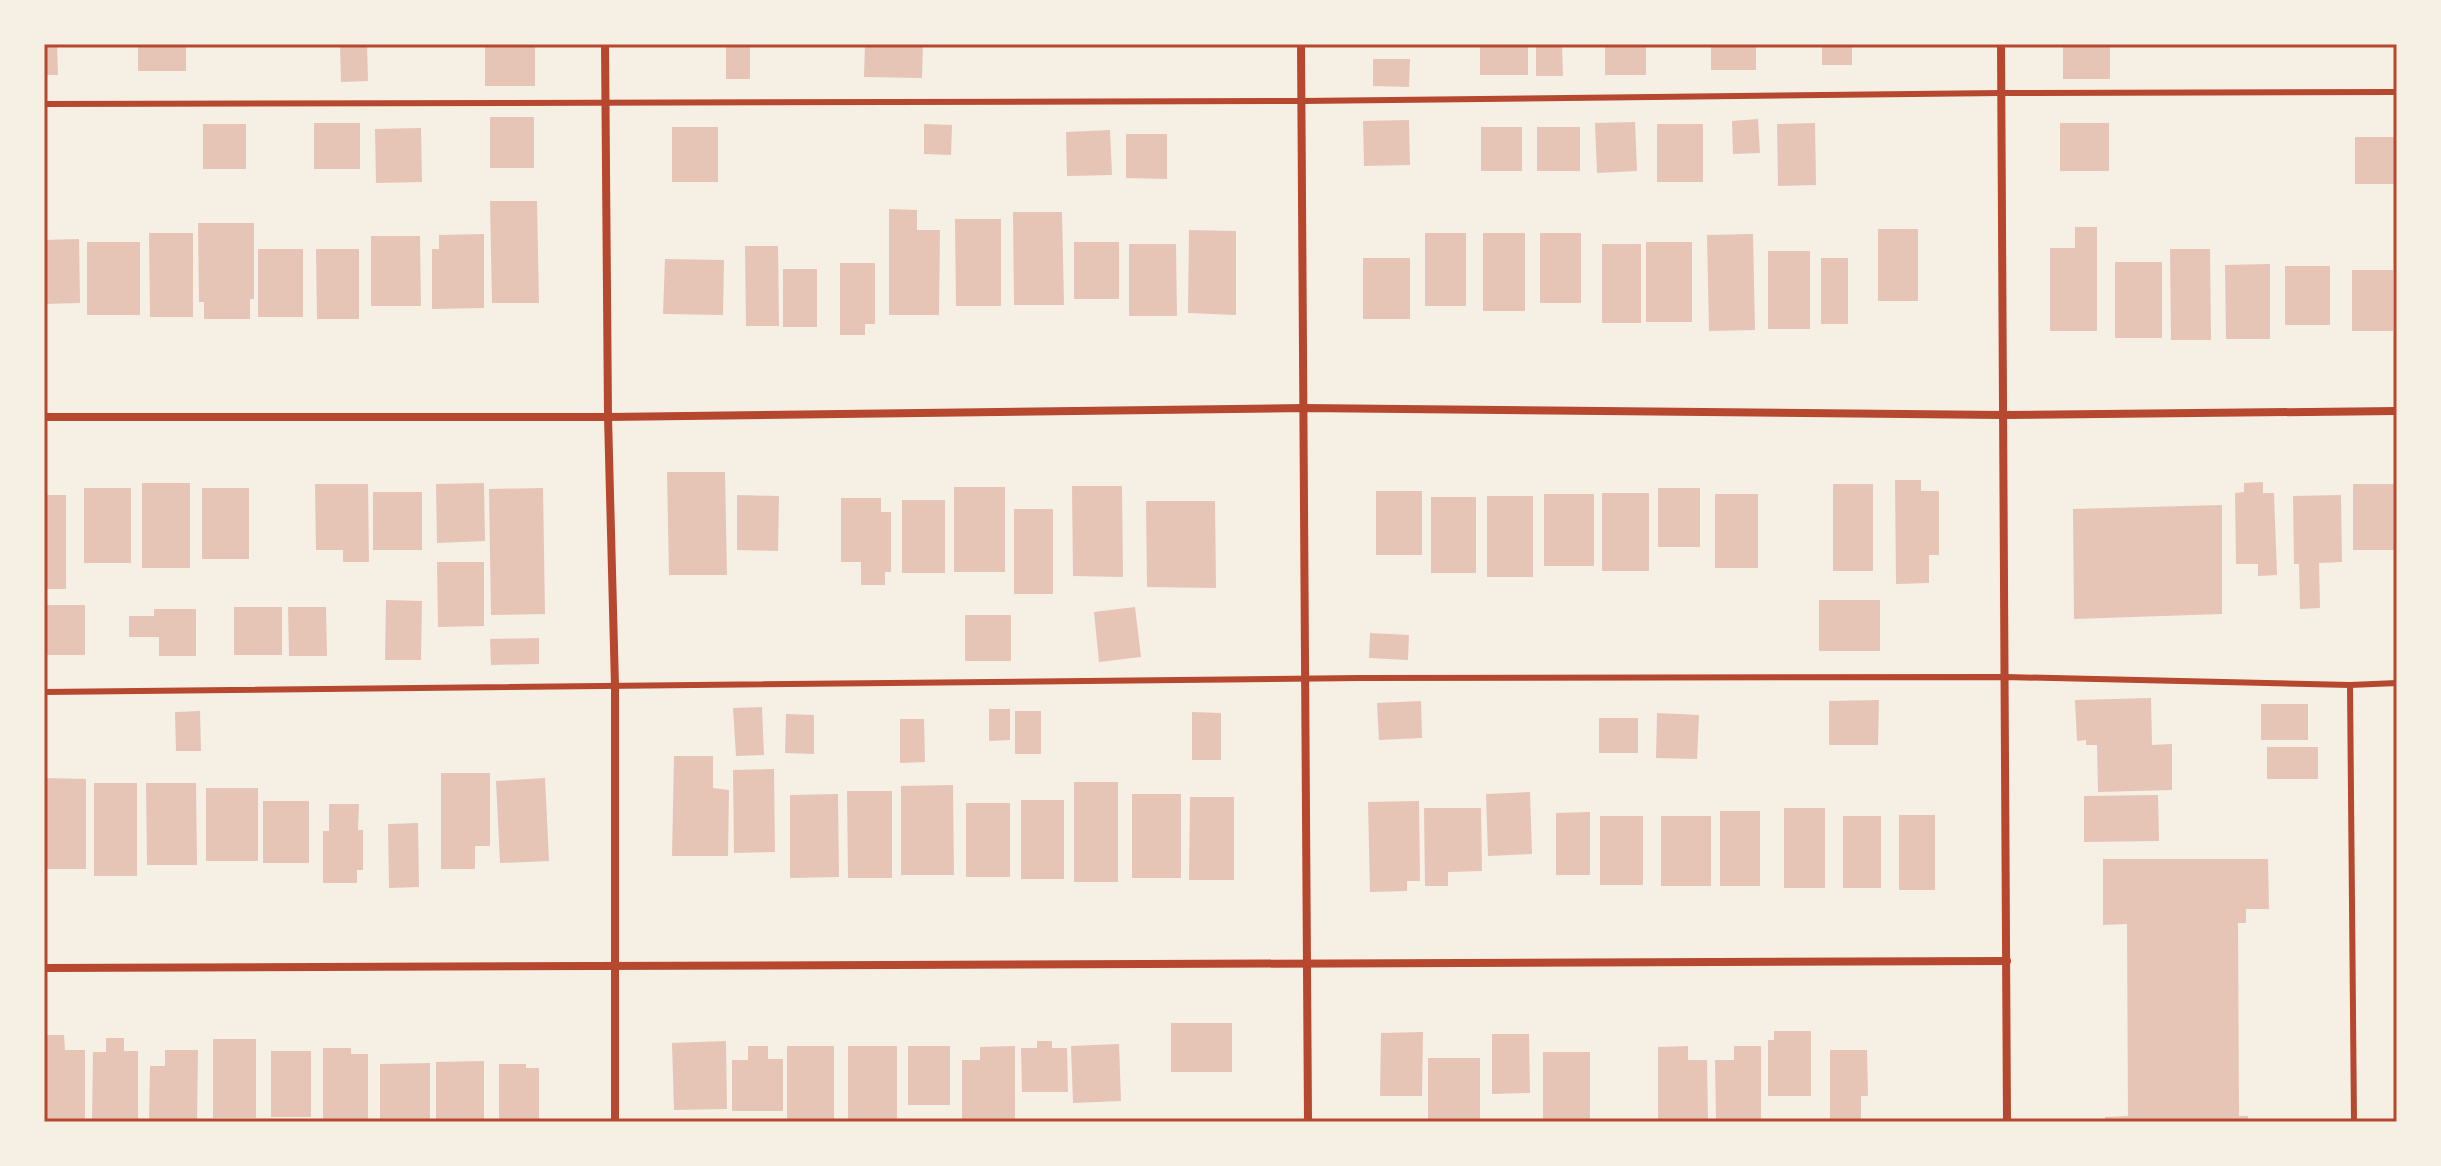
<svg xmlns="http://www.w3.org/2000/svg" width="2441" height="1166" font-family="Karla,sans-serif">
  <style>
    .building { fill: #e6c5b7 }
    .lines { fill: none; stroke-linecap: round; stroke-linejoin: round }
    .service { stroke: #b5482f; stroke-width: 6 }
    .minor { stroke: #b5482f; stroke-width: 8 }
    .neatline { fill: none; stroke: #b5482f; stroke-width: 3 }
  </style>
  <rect width="100%" height="100%" fill="#f6efe4"/>
  <!-- building -->
  <g class="building">
    <path d="M44 44H57L58 75H44Z"/>
    <rect x="138" y="44" width="48" height="27"/>
    <path d="M340 44H367L368 81 341 82Z"/>
    <rect x="485" y="44" width="50" height="42"/>
    <rect x="726" y="44" width="24" height="35"/>
    <path d="M865 44H923L922 78 864 77Z"/>
    <rect x="1480" y="44" width="48" height="31"/>
    <path d="M1536 44H1562L1563 76H1536Z"/>
    <rect x="1605" y="44" width="41" height="31"/>
    <rect x="1711" y="44" width="45" height="26"/>
    <rect x="1822" y="44" width="30" height="21"/>
    <rect x="2063" y="47" width="47" height="32"/>
    <path d="M1373 59H1410L1409 87 1373 86Z"/>
    <rect x="490" y="117" width="44" height="51"/>
    <path d="M1758 119 1760 153 1733 154 1732 121Z"/>
    <path d="M1409 120 1410 165 1364 166 1363 121Z"/>
    <path d="M1635 122 1637 171 1597 173 1595 123Z"/>
    <rect x="314" y="123" width="46" height="46"/>
    <path d="M1815 123 1816 185 1778 186 1777 124Z"/>
    <rect x="2060" y="123" width="49" height="48"/>
    <rect x="203" y="124" width="43" height="45"/>
    <path d="M924 124 952 125 951 155 924 154Z"/>
    <rect x="1657" y="124" width="46" height="58"/>
    <rect x="672" y="127" width="46" height="55"/>
    <rect x="1481" y="127" width="41" height="44"/>
    <rect x="1537" y="127" width="43" height="44"/>
    <path d="M421 128 422 182 376 183 375 129Z"/>
    <path d="M1110 130 1112 175 1067 176 1066 132Z"/>
    <path d="M1126 134H1167V179L1126 178Z"/>
    <rect x="2355" y="137" width="42" height="47"/>
    <path d="M490 201H537L539 303H492Z"/>
    <path d="M889 209 917 210V230H940L939 315H889Z"/>
    <path d="M1013 212H1062L1064 305H1014Z"/>
    <path d="M955 219H1001V306H956Z"/>
    <path d="M198 223H254V299H250V319H204V302H199Z"/>
    <path d="M2075 227H2097V331H2050V248H2075Z"/>
    <rect x="1878" y="229" width="40" height="72"/>
    <path d="M1189 230 1236 231V315L1188 313Z"/>
    <path d="M149 233H193V317H150Z"/>
    <rect x="1425" y="233" width="41" height="73"/>
    <rect x="1483" y="233" width="42" height="78"/>
    <rect x="1540" y="233" width="41" height="70"/>
    <path d="M484 234V308L432 309V249H439V235Z"/>
    <path d="M1753 234 1755 330 1709 331 1707 235Z"/>
    <path d="M371 236H420L421 306H371Z"/>
    <path d="M79 239 80 303 44 304V240Z"/>
    <rect x="87" y="242" width="53" height="73"/>
    <rect x="1074" y="242" width="45" height="57"/>
    <rect x="1646" y="242" width="46" height="80"/>
    <path d="M1129 244H1176L1177 316H1129Z"/>
    <rect x="1602" y="244" width="39" height="79"/>
    <path d="M745 246H778L779 326H746Z"/>
    <rect x="258" y="249" width="45" height="68"/>
    <path d="M316 249H359V319H317Z"/>
    <path d="M2170 249H2210L2211 340H2171Z"/>
    <rect x="1768" y="251" width="42" height="78"/>
    <rect x="1363" y="258" width="47" height="61"/>
    <rect x="1821" y="258" width="27" height="66"/>
    <path d="M665 259 724 260 723 315 663 314Z"/>
    <rect x="2115" y="262" width="47" height="76"/>
    <path d="M840 263H875V324H865V335H840Z"/>
    <path d="M2270 264V339H2226L2225 265Z"/>
    <rect x="2285" y="266" width="45" height="59"/>
    <rect x="783" y="269" width="34" height="58"/>
    <rect x="2352" y="270" width="41" height="61"/>
    <path d="M667 472H725L727 575H669Z"/>
    <path d="M1895 480H1921V491H1939V555H1929V583L1896 584Z"/>
    <path d="M2263 482V493H2274L2277 575 2258 576V564H2236L2235 493 2244 492V483Z"/>
    <rect x="142" y="483" width="48" height="85"/>
    <path d="M484 483 485 541 437 543 436 484Z"/>
    <path d="M315 484H368L369 562H343V550H316Z"/>
    <rect x="1833" y="484" width="40" height="87"/>
    <rect x="2353" y="484" width="43" height="66"/>
    <path d="M1072 486H1122L1123 577 1073 576Z"/>
    <rect x="954" y="487" width="51" height="85"/>
    <rect x="84" y="488" width="47" height="75"/>
    <rect x="202" y="488" width="47" height="71"/>
    <path d="M543 488 545 614 491 615 489 489Z"/>
    <rect x="1658" y="488" width="42" height="59"/>
    <rect x="1376" y="491" width="46" height="64"/>
    <rect x="373" y="492" width="49" height="58"/>
    <rect x="1602" y="493" width="47" height="78"/>
    <rect x="1544" y="494" width="50" height="72"/>
    <rect x="1715" y="494" width="43" height="74"/>
    <rect x="44" y="495" width="22" height="94"/>
    <path d="M737 495 779 496 778 551 737 550Z"/>
    <path d="M2341 495 2342 562 2319 563 2320 608 2300 609 2299 564H2294L2293 496Z"/>
    <rect x="1487" y="496" width="46" height="81"/>
    <rect x="1431" y="497" width="45" height="76"/>
    <path d="M841 498H881V512H891V572H885V585H861V562H841Z"/>
    <rect x="902" y="500" width="43" height="73"/>
    <path d="M1146 501H1215L1216 588 1147 587Z"/>
    <path d="M2222 505V614L2074 619 2073 509Z"/>
    <rect x="1014" y="509" width="39" height="85"/>
    <path d="M437 562H484V626L438 627Z"/>
    <path d="M386 600 422 601 421 660H385Z"/>
    <rect x="1819" y="600" width="61" height="51"/>
    <rect x="44" y="605" width="41" height="50"/>
    <rect x="234" y="607" width="48" height="48"/>
    <path d="M288 607H326L327 656H289Z"/>
    <path d="M1135 607 1141 657 1099 662 1094 612Z"/>
    <path d="M154 609H196V656H159V637H129V616H154Z"/>
    <rect x="965" y="615" width="46" height="46"/>
    <path d="M1370 633 1409 635 1408 660 1369 658Z"/>
    <path d="M539 638V664L491 665 490 639Z"/>
    <path d="M2151 698 2152 745 2172 744V790L2098 792 2097 745H2086V740L2077 741 2075 700Z"/>
    <path d="M1879 700 1878 745H1829V701Z"/>
    <path d="M1421 701 1422 738 1379 740 1377 703Z"/>
    <rect x="2261" y="704" width="47" height="36"/>
    <path d="M762 707 764 755 736 756 733 708Z"/>
    <path d="M989 709H1010V740L989 741Z"/>
    <path d="M200 711 201 751H176L175 712Z"/>
    <rect x="1015" y="711" width="26" height="43"/>
    <path d="M1192 712 1221 713V760H1192Z"/>
    <path d="M1657 713 1699 715 1697 759 1656 758Z"/>
    <path d="M786 714 814 715V754L785 753Z"/>
    <rect x="1599" y="718" width="39" height="35"/>
    <path d="M900 719H924L925 762 900 763Z"/>
    <rect x="2267" y="747" width="51" height="32"/>
    <path d="M674 756H713V788L729 790 728 856H672Z"/>
    <path d="M774 769 775 852 734 853 733 770Z"/>
    <path d="M441 773H490V846H475V869H441Z"/>
    <path d="M44 778 86 779V869H44Z"/>
    <path d="M545 778 549 861 500 863 496 781Z"/>
    <rect x="1074" y="782" width="44" height="100"/>
    <rect x="94" y="783" width="43" height="93"/>
    <path d="M146 783H196L197 865H147Z"/>
    <path d="M953 785 954 875H901V786Z"/>
    <rect x="206" y="788" width="52" height="73"/>
    <path d="M847 791H892V878H848Z"/>
    <path d="M1530 792 1532 854 1488 856 1486 794Z"/>
    <path d="M838 794 839 877 790 878V795Z"/>
    <rect x="1132" y="794" width="49" height="84"/>
    <path d="M2158 795 2159 841 2084 842V796Z"/>
    <path d="M1190 797H1234V880H1189Z"/>
    <rect x="1021" y="800" width="43" height="79"/>
    <rect x="263" y="801" width="46" height="62"/>
    <path d="M1419 801 1420 881H1407V891L1370 892 1368 802Z"/>
    <rect x="966" y="803" width="44" height="74"/>
    <path d="M329 804H359L358 830H363V870H357V883H323V831H329Z"/>
    <path d="M1424 808H1481L1482 871 1448 872V886H1425Z"/>
    <rect x="1784" y="808" width="41" height="80"/>
    <rect x="1720" y="811" width="40" height="75"/>
    <path d="M1590 812V875H1556V813Z"/>
    <rect x="1899" y="815" width="36" height="75"/>
    <rect x="1600" y="816" width="43" height="69"/>
    <rect x="1661" y="816" width="50" height="70"/>
    <rect x="1843" y="816" width="38" height="72"/>
    <path d="M418 823 419 887 389 888 388 824Z"/>
    <path d="M2103 859H2268L2269 909H2246V923H2238L2239 1116H2248V1122H2105V1117L2128 1116 2127 924 2103 925Z"/>
    <rect x="1171" y="1023" width="61" height="49"/>
    <path d="M1774 1031H1811V1096H1768V1040H1774Z"/>
    <path d="M1423 1032 1422 1096H1380L1381 1033Z"/>
    <path d="M1492 1034H1529L1530 1093 1492 1094Z"/>
    <path d="M44 1035H64L65 1050H85V1122H44Z"/>
    <path d="M106 1038H124V1051H138V1122H92L93 1052H106Z"/>
    <rect x="213" y="1039" width="43" height="79"/>
    <path d="M726 1041 727 1109 674 1110 672 1043Z"/>
    <path d="M1037 1041H1052V1048H1067L1068 1092H1022L1021 1048H1037Z"/>
    <path d="M1119 1044 1121 1101 1073 1103 1071 1046Z"/>
    <path d="M748 1046H768V1059H783V1111H732V1060H748Z"/>
    <rect x="787" y="1046" width="47" height="76"/>
    <rect x="848" y="1046" width="49" height="76"/>
    <rect x="908" y="1046" width="42" height="59"/>
    <path d="M1015 1046V1122H962V1060H980V1047Z"/>
    <path d="M1688 1046V1060H1707L1708 1122H1658V1047Z"/>
    <path d="M1734 1046H1761V1122H1716L1715 1060H1734Z"/>
    <path d="M323 1048H351V1054H368V1122H323Z"/>
    <path d="M165 1050H198L197 1122H149L150 1066H165Z"/>
    <path d="M1830 1050H1867L1868 1096H1861V1122H1830Z"/>
    <rect x="271" y="1051" width="40" height="66"/>
    <rect x="1543" y="1052" width="47" height="70"/>
    <rect x="1428" y="1058" width="52" height="64"/>
    <path d="M484 1061V1122H436V1062Z"/>
    <path d="M430 1063V1122H380V1064Z"/>
    <path d="M499 1064H526V1068H539V1122H499Z"/>
  </g>
  <g class="lines">
    <!-- service -->
    <g class="service">
      <path d="M44 104 1302 101 2001 93 2397 92"/>
      <path d="M2350 685 2354 1122"/>
      <path d="M44 692 1361 678 2006 677 2350 685 2397 683"/>
    </g>
    <!-- minor -->
    <g class="minor">
      <path d="M605 44 608 417 615 686V1122"/>
      <path d="M1301 44 1308 1122"/>
      <path d="M2001 44 2007 1122"/>
      <path d="M44 417H608L1304 408 2003 415 2397 411"/>
      <path d="M44 968 2007 961"/>
    </g>
  </g>
  <!-- border -->
  <rect width="2441" height="1166" fill="none" stroke="#f6efe4" stroke-width="92"/>
  <rect x="46" y="46" width="2349" height="1074" class="neatline"/>
</svg>
